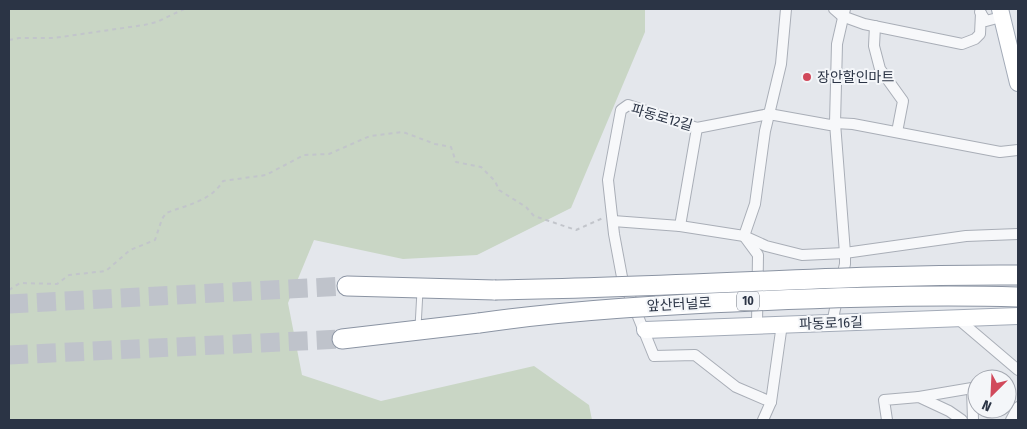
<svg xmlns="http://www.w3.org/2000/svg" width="1027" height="429" font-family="'Fira Sans Condensed','Noto Sans KR',sans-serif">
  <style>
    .green { fill: #c9d6c5 }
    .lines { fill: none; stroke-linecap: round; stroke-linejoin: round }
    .highway-tunnel { stroke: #bfc3cb; stroke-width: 19; stroke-dasharray: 19 9; stroke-linecap: butt }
    .lane-casing { stroke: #a9aeb7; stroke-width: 7 }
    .street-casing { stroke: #a9aeb7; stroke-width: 12 }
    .primary-casing { stroke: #a3abb8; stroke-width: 18 }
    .highway-casing { stroke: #8b94a3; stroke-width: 21 }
    .path { stroke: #c2c5cb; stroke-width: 2; stroke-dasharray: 4 4; stroke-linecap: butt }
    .lane { stroke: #f7f8fa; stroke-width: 5 }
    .street { stroke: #f7f8fa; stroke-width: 10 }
    .primary { stroke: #fff; stroke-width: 16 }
    .highway { stroke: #fff; stroke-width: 19 }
    .highway-bridge-casing { stroke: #8b94a3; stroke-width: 21; stroke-linecap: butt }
    .highway-bridge { stroke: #fff; stroke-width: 19 }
    .poi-dot { fill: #d1495b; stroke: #f4f6f9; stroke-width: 2 }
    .labels { text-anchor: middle; stroke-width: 4; stroke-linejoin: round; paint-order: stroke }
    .shield { fill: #f4f6f9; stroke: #676e7b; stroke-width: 1 }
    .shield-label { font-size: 12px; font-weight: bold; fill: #2b3445 }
    .poi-label { font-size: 14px; fill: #2b3445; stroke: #f4f6f9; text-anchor: start }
    .street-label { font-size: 14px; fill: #2b3445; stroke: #f4f6f9 }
  </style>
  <rect width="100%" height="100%" fill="#e4e7ec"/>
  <!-- green -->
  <path class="green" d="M9 9H645V32L571 208 477 255 403 259 314 240 288 303 302 375 381 401 534 366 589 405 592 420H9Z"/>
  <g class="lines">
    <!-- highway-tunnel -->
    <g class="highway-tunnel">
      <path d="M9 304 347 286"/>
      <path d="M9 355 342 339"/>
    </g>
    <!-- lane casing -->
    <g class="lane-casing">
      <path id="lane" d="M418 327 420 291"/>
    </g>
    <!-- street casing -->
    <g class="street-casing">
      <g id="street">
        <path d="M834 9 842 16 864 24 962 44 975 39 980 34 981 13"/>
        <path d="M980 12 986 21 1001 17"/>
        <path d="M875 26 874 46 880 69 903 101 897 132"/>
        <path d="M613 221 680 226 744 236 766 246 802 255 845 253 966 236 1018 234"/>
        <path d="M680 226 697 128"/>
        <path d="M841 281 845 264V253L835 123 837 44 845 9"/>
        <path d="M958 319 1018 370"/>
        <path d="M828 323H832L838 295"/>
        <path d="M763 324H757L758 255 744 236 755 204 765 131 781 64 786 9"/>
        <path d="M919 397 972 388 973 420"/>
        <path d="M771 402 736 387 695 355 654 356 622 277 614 234 608 180 621 110 628 105 697 128 769 114 830 125 835 123 853 124 1000 152 1018 150"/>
        <path d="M763 420 771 402 782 324"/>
        <path d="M887 420 884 400 919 397 949 411 962 420"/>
        <path d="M1011 420 1018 407"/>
      </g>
    </g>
    <!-- primary casing -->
    <g class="primary-casing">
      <g id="primary">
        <path d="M1000 9 1018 83"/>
        <path d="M645 330 1018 316"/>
      </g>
    </g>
    <!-- highway casing -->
    <g class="highway-casing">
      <g id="highway">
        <path d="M347 286 495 290"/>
        <path d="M342 339 479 323"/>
      </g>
    </g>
    <!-- path -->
    <g class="path">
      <path d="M9 40 19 38H54L144 25 157 22 184 9"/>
      <path d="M9 290 20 283 57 284 69 275 106 271 130 250 155 240 162 219 166 213C187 205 211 201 223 181L266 175 304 155 329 154 370 136 403 132 435 144 451 147 456 162 481 167 495 181 499 190 526 207 534 216 576 230 603 218"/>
    </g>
    <!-- lane -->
    <use href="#lane" class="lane"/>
    <!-- street -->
    <use href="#street" class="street"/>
    <!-- primary -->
    <use href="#primary" class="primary"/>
    <!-- highway -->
    <use href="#highway" class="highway"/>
    <!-- highway-bridge casing -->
    <g class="highway-bridge-casing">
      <g id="highway-bridge">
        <path d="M495 290C669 288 844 274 1018 275"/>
        <path d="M479 323C570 310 662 305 754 301 842 297 930 294 1018 297"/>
      </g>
    </g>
    <!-- highway-bridge -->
    <use href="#highway-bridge" class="highway-bridge"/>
  </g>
  <!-- markers -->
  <circle class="poi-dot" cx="807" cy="77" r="5"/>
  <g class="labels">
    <!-- shield labels -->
    <rect class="shield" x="737" y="291.5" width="22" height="19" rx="4"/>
    <g class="shield-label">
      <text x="748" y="305">10</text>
    </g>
    <!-- poi labels -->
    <g class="poi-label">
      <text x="817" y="82">장안할인마트</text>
    </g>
    <!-- street labels -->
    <g class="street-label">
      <text transform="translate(662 117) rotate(16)" y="5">파동로12길</text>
      <text transform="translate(679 304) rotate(-3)" y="5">앞산터널로</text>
      <text transform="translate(831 323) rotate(-2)" y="5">파동로16길</text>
    </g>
  </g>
  <!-- border -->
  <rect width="1027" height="429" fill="none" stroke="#2b3445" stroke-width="20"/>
  <!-- north arrow -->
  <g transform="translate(992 394) rotate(204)"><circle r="24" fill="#f4f6f9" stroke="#a4a8b1"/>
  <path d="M0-4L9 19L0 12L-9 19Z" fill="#d1495b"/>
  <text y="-8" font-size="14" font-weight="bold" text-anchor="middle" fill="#2b3445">N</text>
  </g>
</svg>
